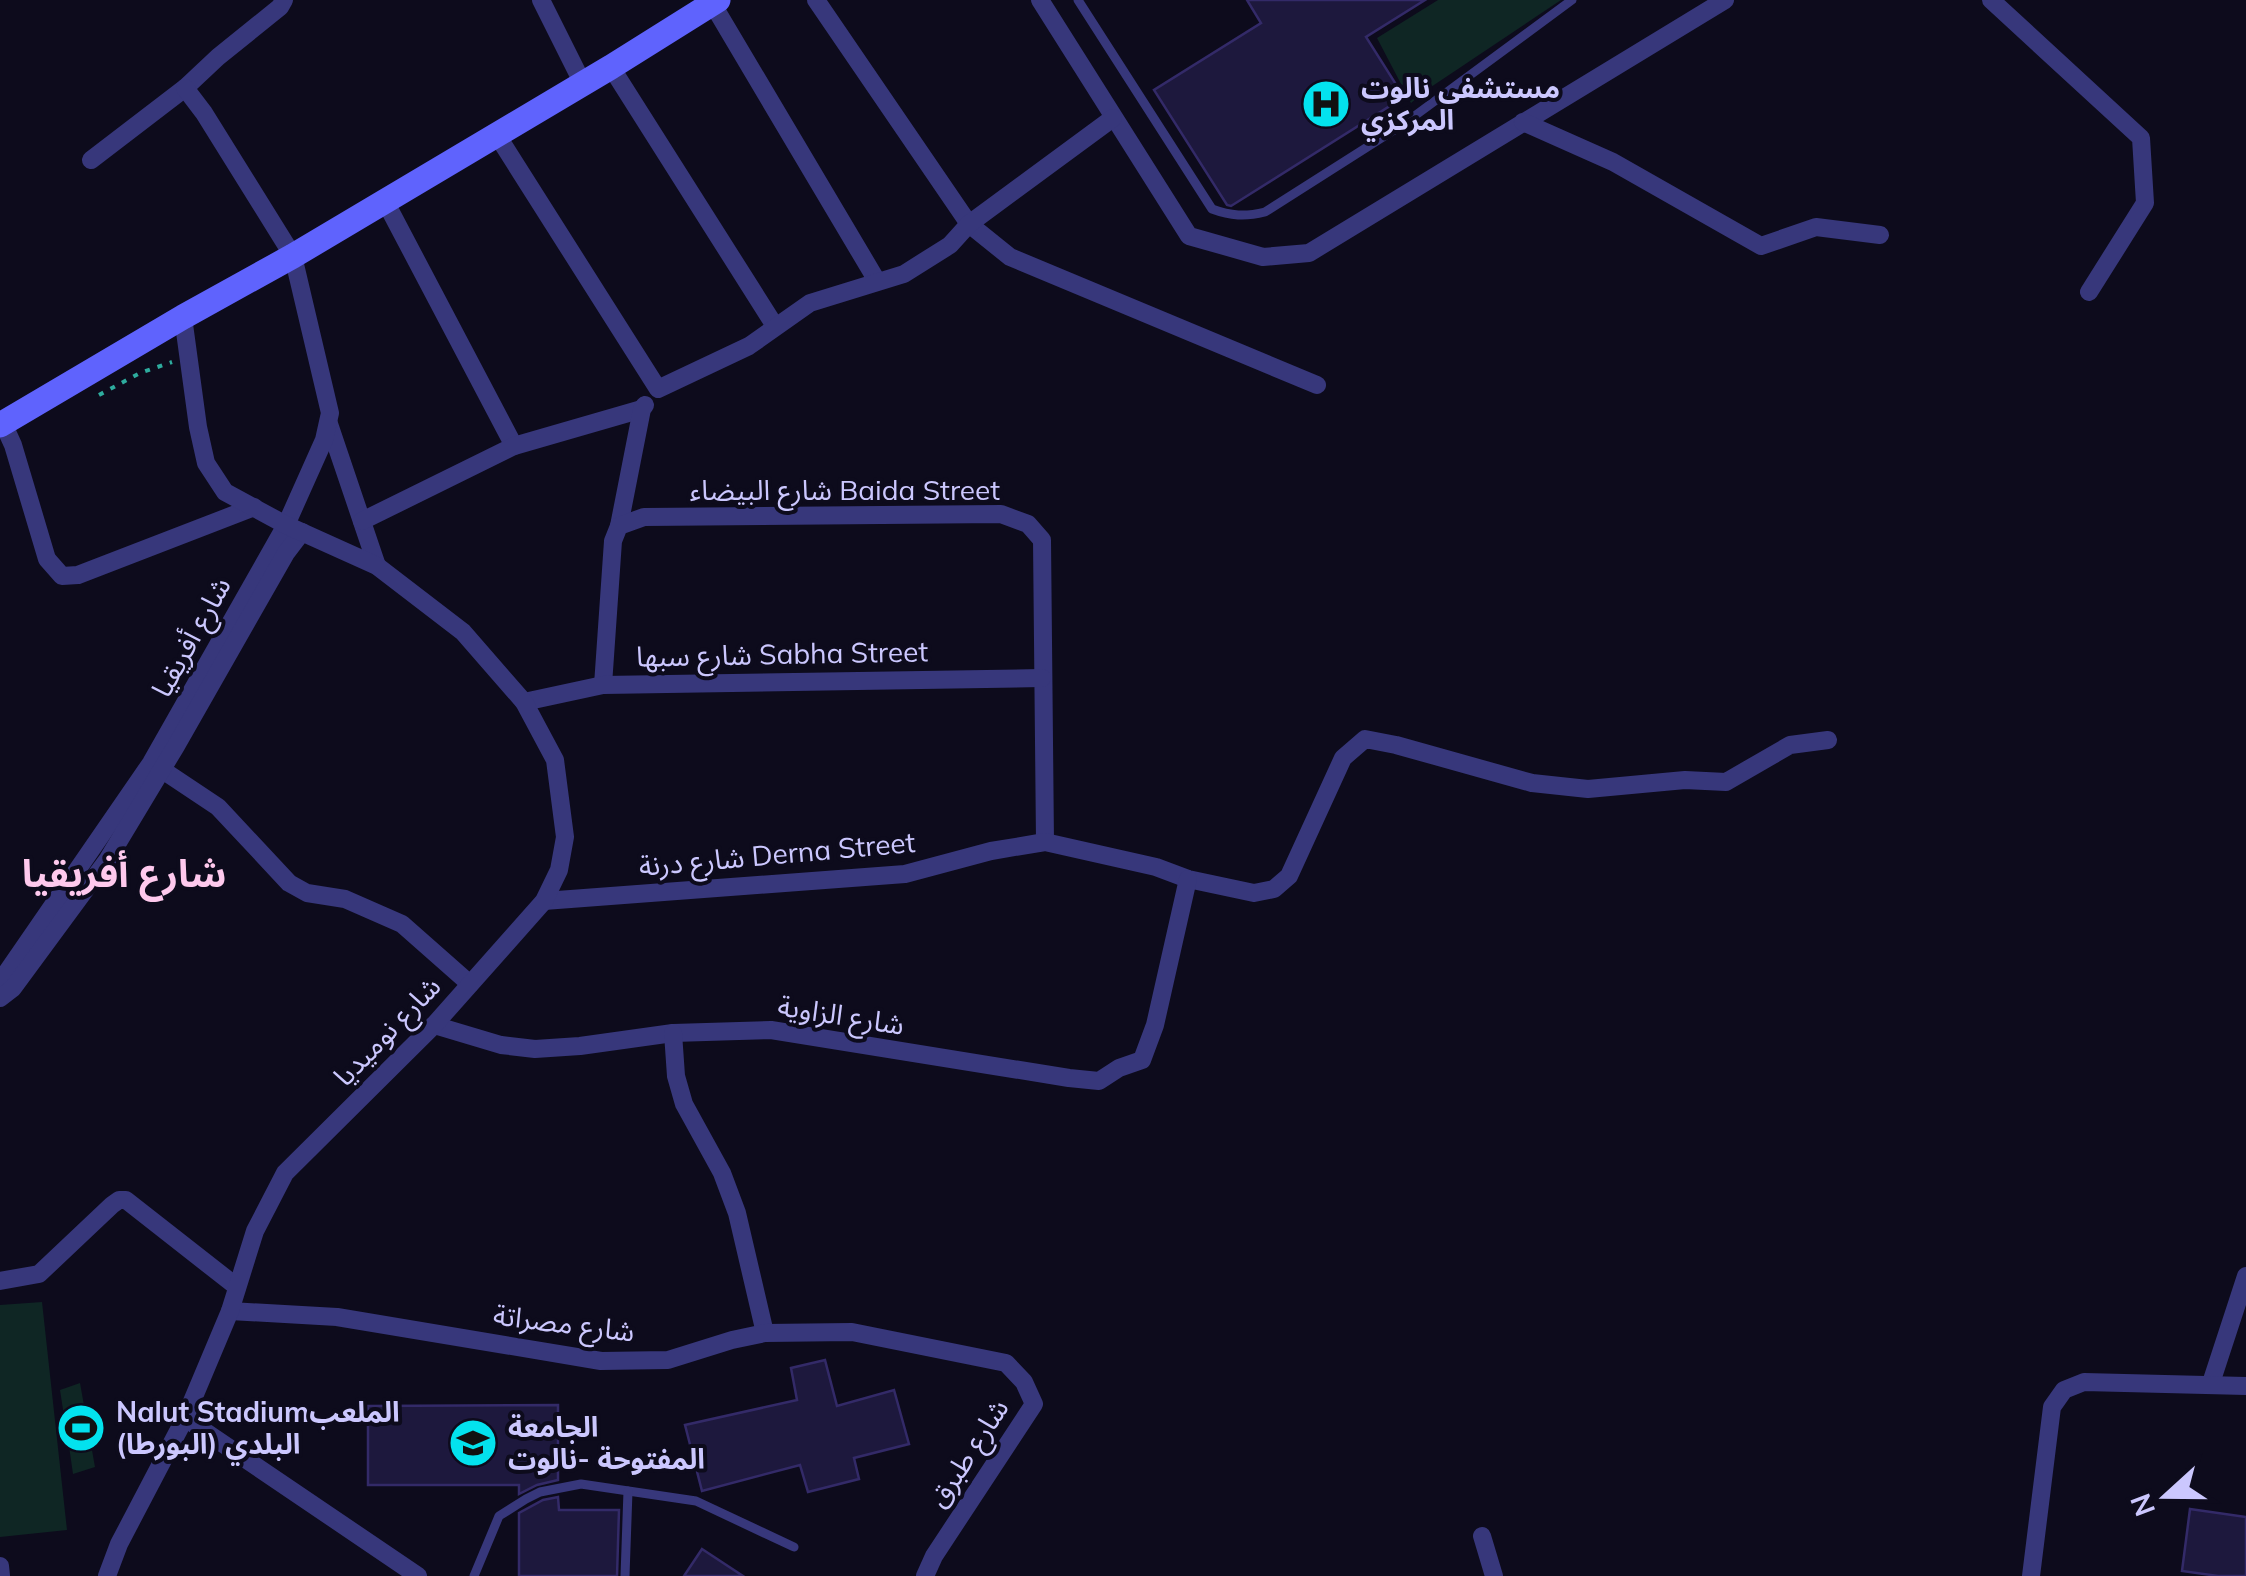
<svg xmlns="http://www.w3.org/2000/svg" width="2246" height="1576" font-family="Mulish,'Noto Sans Arabic',sans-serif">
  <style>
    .green { fill: #0f2624 }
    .building { fill: #1d183d; stroke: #332a68; stroke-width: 2.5 }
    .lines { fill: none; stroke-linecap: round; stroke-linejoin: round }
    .path { stroke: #2eac9e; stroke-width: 4; stroke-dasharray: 5 8; stroke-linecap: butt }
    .lane { stroke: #37377b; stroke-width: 9 }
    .street { stroke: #37377b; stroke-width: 18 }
    .secondary { stroke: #5f63fd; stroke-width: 25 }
    .labels { text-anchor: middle; stroke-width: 8; stroke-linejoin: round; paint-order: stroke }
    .poi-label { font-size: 28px; font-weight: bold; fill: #cbc7fe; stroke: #0d0b1c; text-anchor: start }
    .street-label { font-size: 28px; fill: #cbc7fe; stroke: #0d0b1c }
    .district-label { font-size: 38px; font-weight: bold; fill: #fec9ed; stroke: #0d0b1c }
  </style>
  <rect width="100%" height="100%" fill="#0d0b1c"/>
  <!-- green -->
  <g class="green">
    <path d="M1438 0H1561L1425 91 1411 103 1377 38Z"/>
    <path d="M42 1302 67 1530 0 1537V1305Z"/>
    <path d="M80 1383 95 1467 73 1474 68 1439 75 1436 73 1427 66 1429 60 1390Z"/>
  </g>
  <!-- building -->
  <g class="building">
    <path d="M1247 0H1425L1366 37 1404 97 1231 206 1227 205 1154 90 1261 23Z"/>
    <path d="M825 1360 837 1406 894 1390 909 1444 854 1458 859 1479 808 1492 800 1465 702 1491 685 1425 797 1400 791 1368Z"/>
    <path d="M558 1405V1480L537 1485 519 1494V1485H368V1406Z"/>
    <path d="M558 1497 559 1510H619L617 1576H519V1513L543 1500Z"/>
    <path d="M2190 1509 2246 1517V1576H2218L2182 1571Z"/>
    <path d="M702 1549 743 1576H684Z"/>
  </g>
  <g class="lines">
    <!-- path -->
    <path class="path" d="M99 395 140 373 172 362"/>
    <!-- lane -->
    <g class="lane">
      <path d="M1078 0 1212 209C1231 216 1245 217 1265 212L1405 123 1572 0"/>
      <path d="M474 1576 499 1516 526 1499 540 1492 581 1484 696 1501 794 1547"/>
      <path d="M625 1576 628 1491"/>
    </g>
    <!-- street -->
    <g class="street">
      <path d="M541 0 583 84"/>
      <path d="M816 0 969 224 1010 257 1317 385"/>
      <path d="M1040 0 1189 236 1263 257 1309 253 1725 0"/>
      <path d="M1991 0 2141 138 2145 203 2089 292"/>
      <path d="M712 3 877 281"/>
      <path d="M611 67 775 326"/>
      <path d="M1523 122 1613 162 1761 246 1816 227 1880 235"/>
      <path d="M497 135 658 389 749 346 810 303 904 274 950 245 969 224 1113 118"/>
      <path d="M91 160 185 88 218 57 280 7 284 0"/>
      <path d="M385 201 514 446"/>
      <path d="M3 423 13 445 47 559 62 576 78 575 254 507"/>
      <path d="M329 424 377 566"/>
      <path d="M362 521 514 446 642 409"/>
      <path d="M619 526 642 409 645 405"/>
      <path d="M603 685 613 541 619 526 644 517 1001 514 1028 524 1042 540 1045 842"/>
      <path d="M524 702 603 685 1042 678"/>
      <path d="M152 763 218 807 289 883 307 893 345 899 402 924 470 984"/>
      <path d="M544 901 905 874 991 851 1045 842 1156 867 1188 879 1254 893 1274 889 1289 876 1343 758 1365 739 1396 745 1532 783 1588 789 1685 780 1726 782 1790 745 1828 740"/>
      <path d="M0 982 151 763 286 525 324 440 330 413 293 256 204 113 185 88"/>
      <path d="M0 998 13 988 108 859 176 746 286 553 302 532"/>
      <path d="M434 1025 501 1045 535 1049 580 1046 673 1033 771 1030 1069 1078 1099 1081 1119 1068 1142 1060 1155 1025 1188 879"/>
      <path d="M673 1033 676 1076 684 1104 722 1173 737 1213 765 1333"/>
      <path d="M0 1281 39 1274 112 1205 119 1200H126L237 1287"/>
      <path d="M230 1311 337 1317 601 1361 668 1360 732 1340 765 1333 852 1332 1006 1363 1024 1382 1034 1404 934 1556 925 1576"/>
      <path d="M2211 1383 2246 1276"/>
      <path d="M185 1418 418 1576"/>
      <path d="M1482 1536 1494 1576"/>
      <path d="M0 1566 1 1576"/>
      <path d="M107 1576 119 1544 185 1418 230 1311 255 1231 285 1173 434 1025 544 901 559 870 565 837 555 760 524 702 463 632 377 566 286 525 225 492 206 463 198 427 183 317"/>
      <path d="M2031 1576 2052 1407 2064 1390 2084 1382 2246 1386"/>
    </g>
    <!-- secondary -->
    <path class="secondary" d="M0 425 183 317 293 256 611 67 718 0"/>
  </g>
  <!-- icons -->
  <defs>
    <g id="hospital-disc" transform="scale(2.5)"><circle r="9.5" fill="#03e2ee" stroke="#0d0b1c"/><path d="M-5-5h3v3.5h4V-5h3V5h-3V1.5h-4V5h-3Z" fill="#111"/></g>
    <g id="stadium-disc" transform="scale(2.5)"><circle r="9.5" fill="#03e2ee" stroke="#0d0b1c"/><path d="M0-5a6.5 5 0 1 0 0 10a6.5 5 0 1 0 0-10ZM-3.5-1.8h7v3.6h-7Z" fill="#111"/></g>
    <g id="university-disc" transform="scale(2.5)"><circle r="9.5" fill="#03e2ee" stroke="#0d0b1c"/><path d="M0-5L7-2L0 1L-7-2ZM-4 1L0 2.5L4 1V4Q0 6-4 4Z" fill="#111"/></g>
  </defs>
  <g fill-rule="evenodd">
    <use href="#hospital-disc" x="1326" y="104"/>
    <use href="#stadium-disc" x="81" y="1428"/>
    <use href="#university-disc" x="473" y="1443"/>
  </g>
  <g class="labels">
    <!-- poi labels -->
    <g class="poi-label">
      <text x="1361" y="98">مستشفى نالوت<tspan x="1361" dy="32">المركزي</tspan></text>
      <text x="116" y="1422">Nalut Stadiumالملعب<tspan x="116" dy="32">البلدي (البورطا)</tspan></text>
      <text x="508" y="1437">الجامعة<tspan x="508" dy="32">المفتوحة -نالوت</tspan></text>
    </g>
    <!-- street labels -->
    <g class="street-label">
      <text x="845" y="500">شارع البيضاء Baida Street</text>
      <text transform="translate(191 637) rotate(-61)" y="10">شارع أفريقيا</text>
      <text transform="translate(782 654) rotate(-1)" y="10">شارع سبها Sabha Street</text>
      <text transform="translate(777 854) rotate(-5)" y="10">شارع درنة Derna Street</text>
      <text transform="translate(841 1015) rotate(9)" y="10">شارع الزاوية</text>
      <text transform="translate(387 1031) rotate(-46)" y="10">شارع نوميديا</text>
      <text transform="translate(564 1323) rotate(7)" y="10">شارع مصراتة</text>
      <text transform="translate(968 1453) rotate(-57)" y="10">شارع طبرق</text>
    </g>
    <!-- district labels -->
    <g class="district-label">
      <text x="124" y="887">شارع أفريقيا</text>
    </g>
  </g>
  <!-- north arrow -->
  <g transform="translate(2166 1496) rotate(249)" stroke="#0d0b1c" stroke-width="8" paint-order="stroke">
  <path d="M0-8L18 38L0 25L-18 38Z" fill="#cbc7fe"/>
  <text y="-15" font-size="28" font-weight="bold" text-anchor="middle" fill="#cbc7fe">N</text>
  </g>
</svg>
